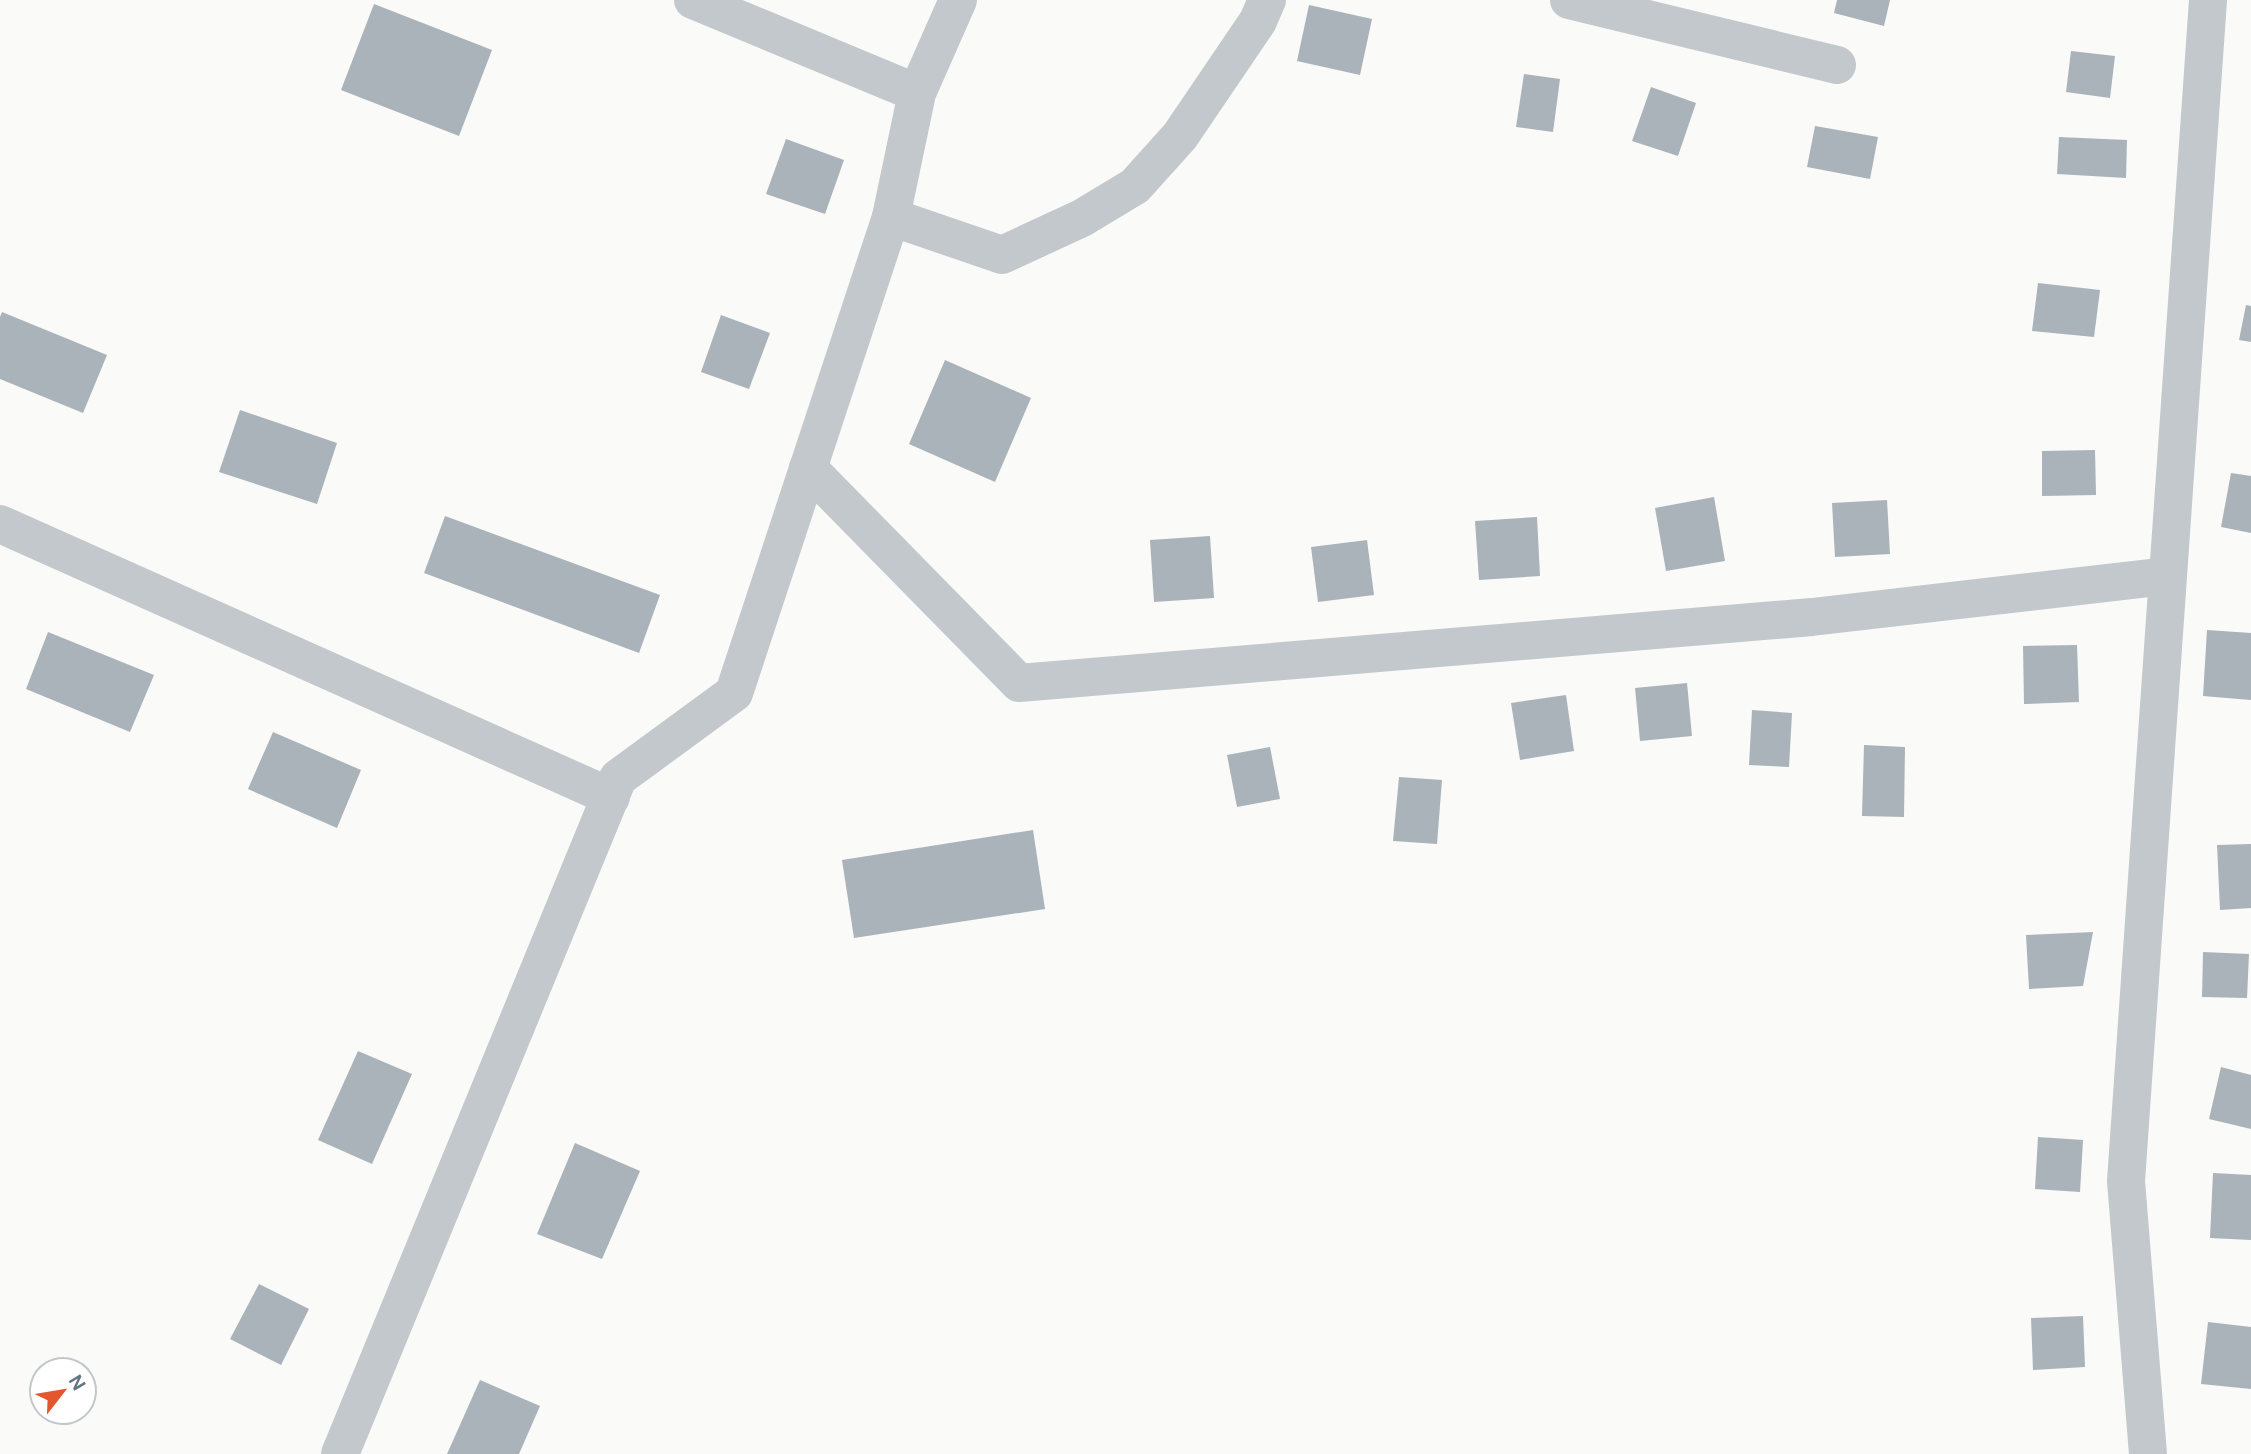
<svg xmlns="http://www.w3.org/2000/svg" width="2251" height="1454" font-family="'DM Sans',sans-serif">
  <style>
    .building { fill: #aab3b9 }
    .lines { fill: none; stroke-linecap: round; stroke-linejoin: round }
    .minor { stroke: #c3c8cc; stroke-width: 38 }
  </style>
  <rect width="100%" height="100%" fill="#fafaf8"/>
  <!-- building -->
  <g class="building">
    <path d="M1837 0H1890L1884 26 1834 13Z"/>
    <path d="M374 4 492 50 459 136 341 90Z"/>
    <path d="M1309 5 1372 19 1360 75 1297 61Z"/>
    <path d="M2071 51 2115 56 2110 98 2066 92Z"/>
    <path d="M1524 74 1560 79 1553 132 1516 127Z"/>
    <path d="M1651 87 1696 103 1678 156 1632 141Z"/>
    <path d="M1815 126 1878 137 1870 179 1807 167Z"/>
    <path d="M2059 137 2127 140 2126 178 2057 174Z"/>
    <path d="M786 139 844 160 825 214 766 194Z"/>
    <path d="M2038 283 2100 290 2094 337 2032 331Z"/>
    <path d="M2246 305 2251 306V342L2239 340Z"/>
    <path d="M2 312 107 355 83 413 0 379V317Z"/>
    <path d="M721 315 770 333 749 389 701 372Z"/>
    <path d="M945 360 1031 398 995 482 909 444Z"/>
    <path d="M240 410 337 443 317 504 219 472Z"/>
    <path d="M2095 450 2096 495 2042 496V451Z"/>
    <path d="M2231 473 2251 476V533L2221 527Z"/>
    <path d="M1714 497 1725 561 1666 571 1655 508Z"/>
    <path d="M1887 500 1890 554 1835 557 1832 503Z"/>
    <path d="M445 516 660 595 639 653 424 573Z"/>
    <path d="M1537 517 1540 576 1479 580 1475 521Z"/>
    <path d="M1210 536 1214 598 1154 602 1150 540Z"/>
    <path d="M1367 540 1374 595 1318 602 1311 547Z"/>
    <path d="M2207 630 2251 633V700L2203 696Z"/>
    <path d="M48 632 154 675 130 732 26 689Z"/>
    <path d="M2077 645 2079 702 2024 704 2023 646Z"/>
    <path d="M1687 683 1692 736 1640 741 1635 688Z"/>
    <path d="M1566 695 1574 751 1520 760 1511 703Z"/>
    <path d="M1752 710 1792 713 1789 767 1749 765Z"/>
    <path d="M273 732 361 770 337 828 248 789Z"/>
    <path d="M1864 745 1905 747 1904 817 1862 816Z"/>
    <path d="M1270 747 1280 799 1237 807 1227 755Z"/>
    <path d="M1399 777 1442 780 1437 844 1393 841Z"/>
    <path d="M1033 830 1045 909 854 938 842 860Z"/>
    <path d="M2251 844V908L2220 910 2217 845Z"/>
    <path d="M2093 932 2083 986 2029 989 2026 935Z"/>
    <path d="M2203 952 2249 954 2247 998 2202 997Z"/>
    <path d="M358 1051 412 1074 372 1164 318 1140Z"/>
    <path d="M2221 1067 2251 1075V1129L2209 1119Z"/>
    <path d="M2038 1137 2083 1140 2080 1192 2035 1189Z"/>
    <path d="M575 1143 640 1171 602 1259 537 1234Z"/>
    <path d="M2213 1173 2251 1175V1240L2210 1238Z"/>
    <path d="M259 1284 309 1309 281 1365 230 1339Z"/>
    <path d="M2083 1316 2085 1367 2033 1370 2031 1318Z"/>
    <path d="M2208 1322 2251 1327V1389L2201 1384Z"/>
    <path d="M480 1380 540 1406 519 1454H447Z"/>
  </g>
  <g class="lines">
    <!-- minor -->
    <g class="minor">
      <path d="M693 0 917 93"/>
      <path d="M1569 0 1837 65"/>
      <path d="M891 217 1002 255 1082 218 1135 186 1180 136 1258 21 1267 0"/>
      <path d="M808 468 1019 683 1812 617 2167 576"/>
      <path d="M0 524 611 797"/>
      <path d="M340 1454 618 778 734 693 891 217 917 93 958 0"/>
      <path d="M2148 1454 2126 1181 2208 0"/>
    </g>
  </g>
  <!-- north arrow -->
  <g transform="translate(63 1391) rotate(59)"><circle r="33" fill="#ffffff" stroke="#c1c8cd" stroke-width="2"/>
  <path d="M0-5L12 26L0 18L-12 26Z" fill="#e4572e"/>
  <text y="-10" font-size="19" font-weight="bold" text-anchor="middle" fill="#657683">N</text>
  </g>
</svg>
